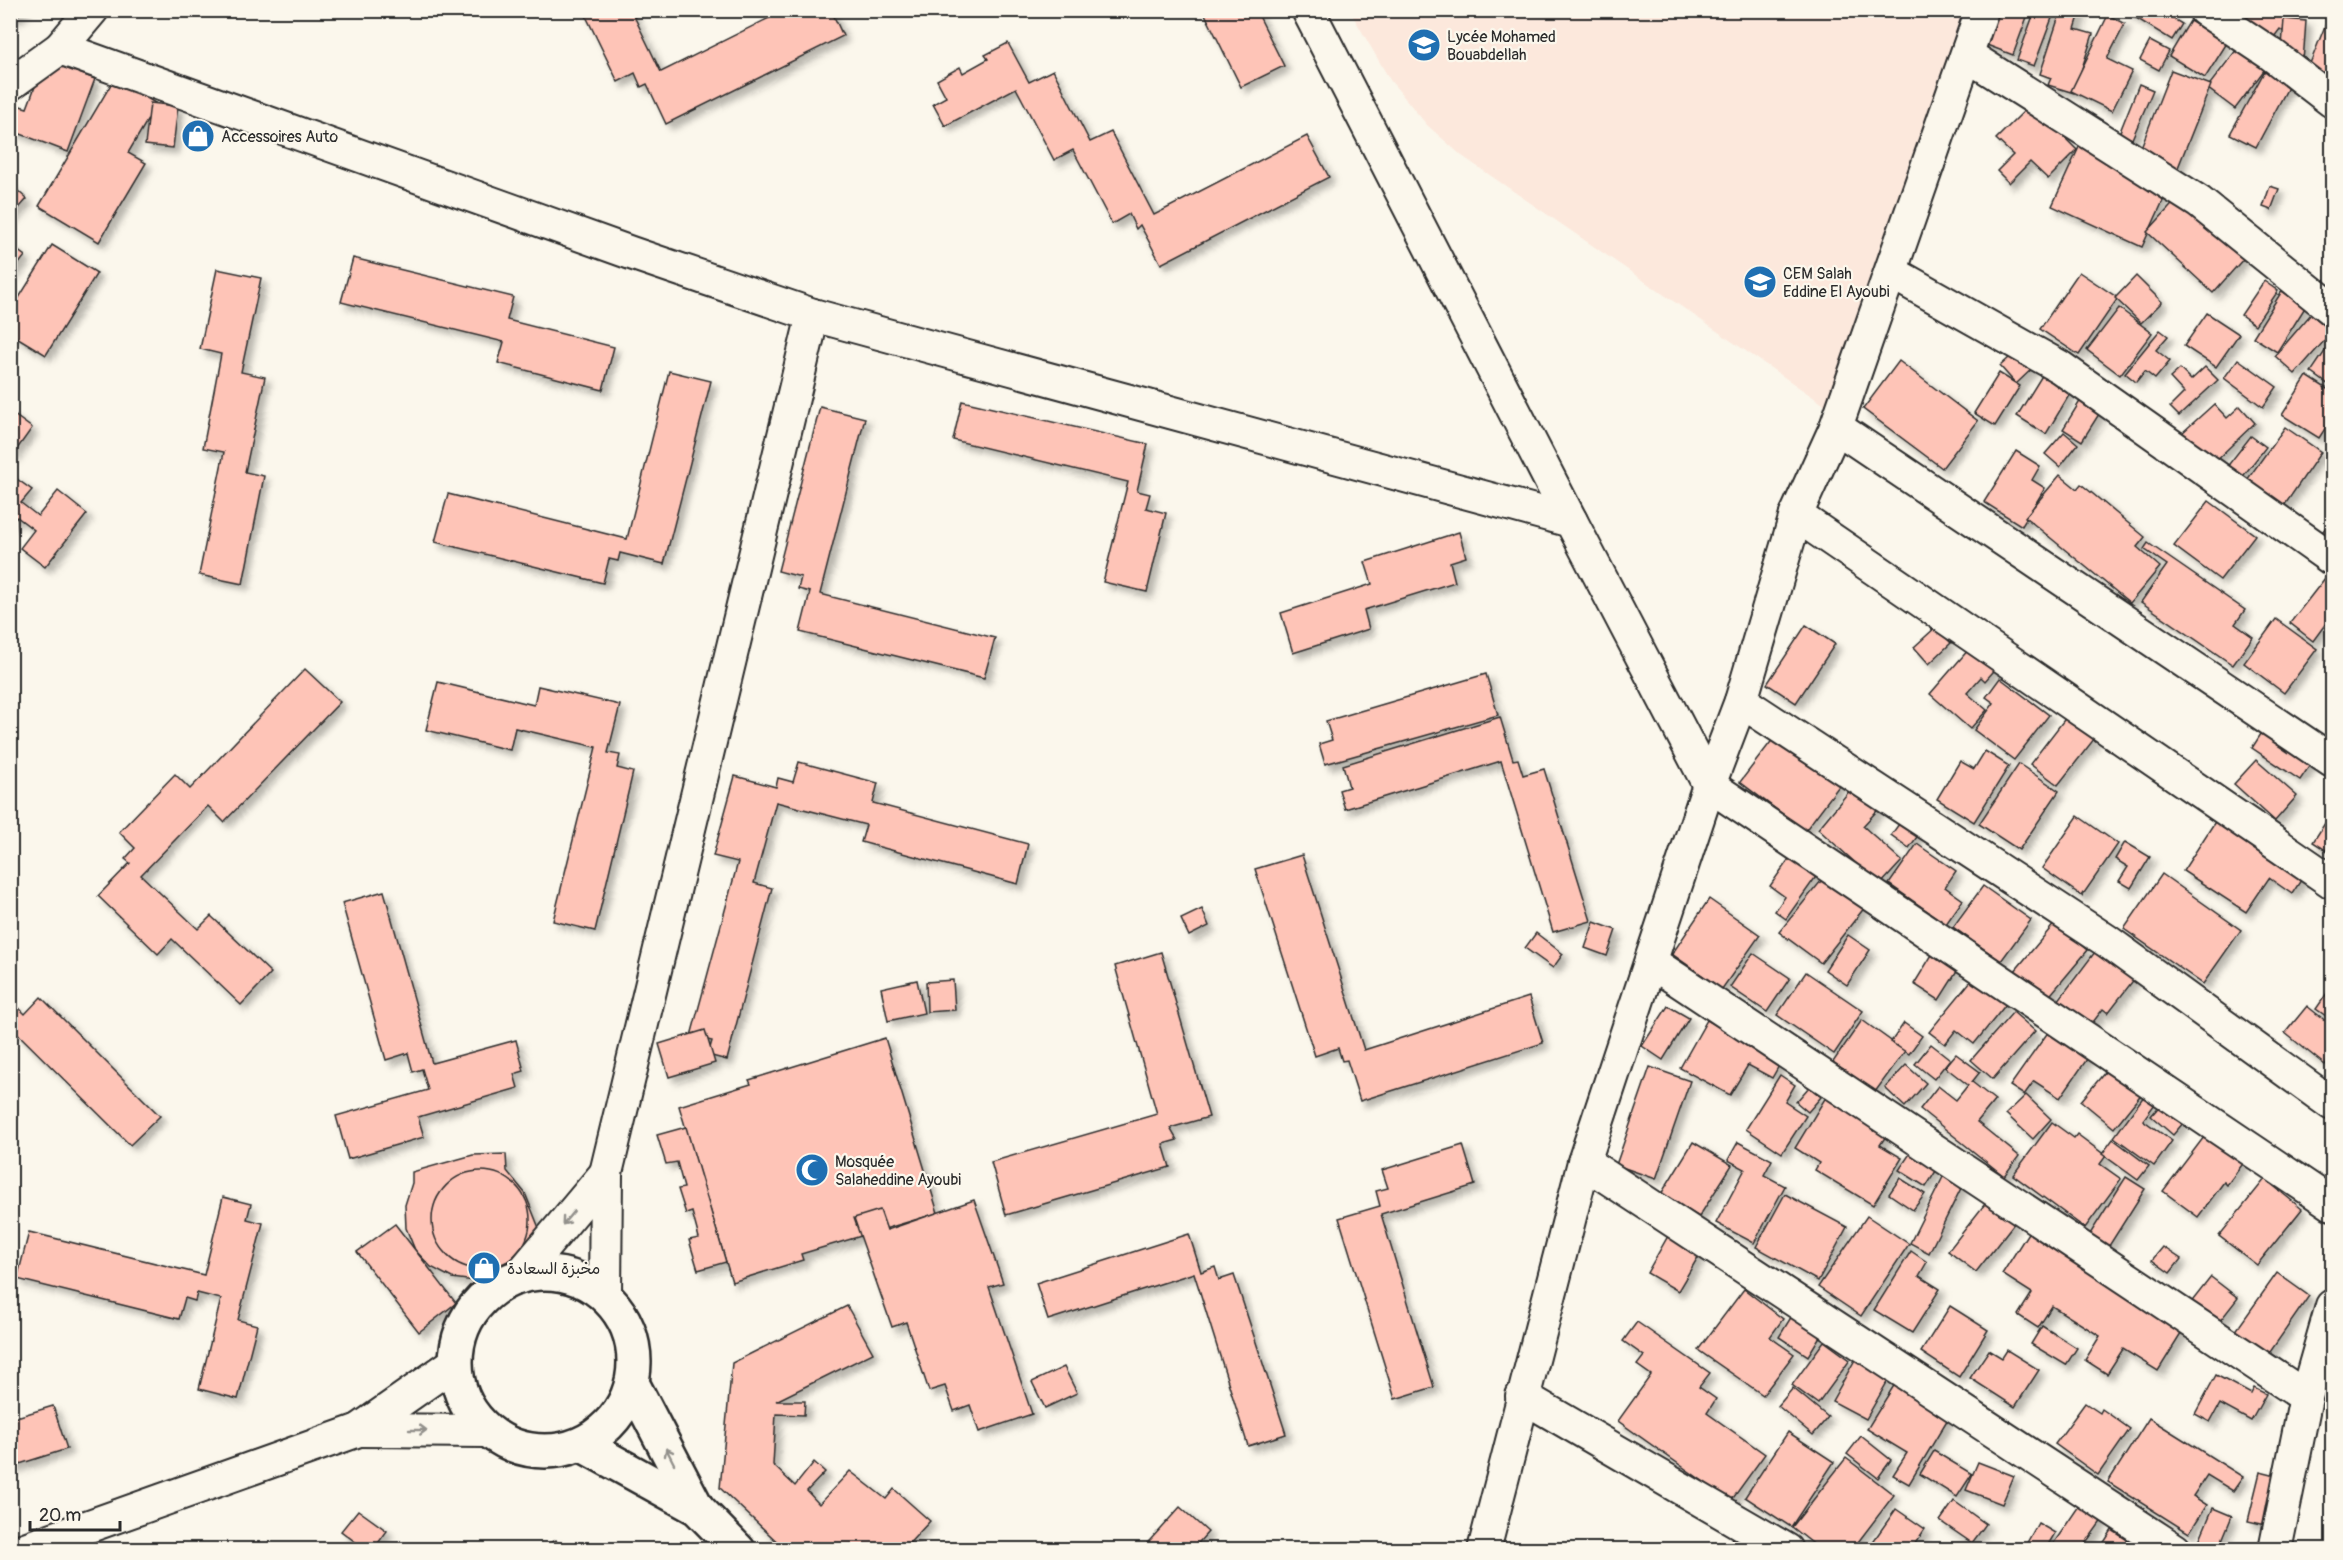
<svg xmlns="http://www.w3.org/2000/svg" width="2343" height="1560" font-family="Pangolin,'Playpen Sans Arabic',sans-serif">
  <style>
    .built { fill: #fce8dc }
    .building { fill: #fec4b7; stroke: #2b2b2b; stroke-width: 1.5; filter: url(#shadow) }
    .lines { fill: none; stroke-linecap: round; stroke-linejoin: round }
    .street-casing { stroke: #2b2b2b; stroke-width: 36 }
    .secondary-casing { stroke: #2b2b2b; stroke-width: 38 }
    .street { stroke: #fbf7ec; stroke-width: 32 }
    .secondary { stroke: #fbf7ec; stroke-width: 33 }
    .oneway { stroke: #93918c }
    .labels { text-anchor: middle; stroke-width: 4.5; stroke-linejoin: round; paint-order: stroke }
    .poi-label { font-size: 16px; fill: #2b2b2b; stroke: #fbf7ec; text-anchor: start }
  </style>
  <defs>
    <filter id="shadow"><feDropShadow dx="5.5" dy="5.5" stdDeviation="3" flood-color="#0004"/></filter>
  </defs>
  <rect width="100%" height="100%" fill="#fbf7ec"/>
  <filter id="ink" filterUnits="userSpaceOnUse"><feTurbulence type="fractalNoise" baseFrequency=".0167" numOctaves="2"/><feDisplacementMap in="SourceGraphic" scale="12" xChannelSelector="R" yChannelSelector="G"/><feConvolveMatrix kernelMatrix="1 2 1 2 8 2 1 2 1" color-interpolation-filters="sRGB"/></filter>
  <g filter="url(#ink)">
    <!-- built -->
    <path class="built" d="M1350 11H1972L1829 408 1462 156 1427 125 1390 80Z"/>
    <!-- building -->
    <g class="building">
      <path d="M10 10H25L10 20Z"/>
      <path d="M583 10H631L661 72 785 10H831L843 36 666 124 647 84 641 87 635 73 618 82Z"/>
      <path d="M1203 10H1256L1284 66 1241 87Z"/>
      <path d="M1990 10H2009L2027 17 2013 55 1979 42Z"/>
      <path d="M2035 10H2055L2034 66 2017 60Z"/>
      <path d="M2061 10H2081L2075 29 2093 34 2074 93 2048 85 2051 78 2040 74Z"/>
      <path d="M2123 10H2166L2164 13 2182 24 2172 40Z"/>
      <path d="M2222 10H2291L2296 14 2284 32 2280 29 2264 50Z"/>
      <path d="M2108 15 2125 24 2107 59 2132 71 2112 111 2071 91Z"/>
      <path d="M2329 16 2332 17V86L2305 76Z"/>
      <path d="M2284 19 2306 21 2303 62 2281 60Z"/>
      <path d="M2190 21 2227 43 2205 78 2169 56Z"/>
      <path d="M2150 41 2169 51 2159 70 2140 60Z"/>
      <path d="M2243 41 2271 61 2235 109 2207 88Z"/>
      <path d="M1008 43 1029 82 1053 70 1090 142 1111 132 1154 215 1307 136 1329 177 1161 264 1140 225 1136 229 1129 214 1112 224 1073 150 1054 160 1016 88 945 126 933 104 946 97 937 80 960 67 963 73 988 59 985 55Z"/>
      <path d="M45 60 95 79 68 152 10 130V103L27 108Z"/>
      <path d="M2268 65 2293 78 2256 147 2230 134Z"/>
      <path d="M2171 70 2211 85 2177 170 2138 155Z"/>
      <path d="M114 79 157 104 128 153 146 163 99 242 39 206Z"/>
      <path d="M2139 84 2153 90 2132 139 2119 134Z"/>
      <path d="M150 103 178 106 173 148 145 145Z"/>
      <path d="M2031 104 2077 150 2048 179 2030 162 2009 183 1997 171 2013 155 1996 139Z"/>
      <path d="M2080 145 2133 169 2168 190 2142 247 2052 206Z"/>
      <path d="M10 184 27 199 10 218Z"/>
      <path d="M2270 186 2279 189 2271 210 2263 207Z"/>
      <path d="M2180 196 2245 257 2213 293 2147 232Z"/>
      <path d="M10 245 25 256 10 275Z"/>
      <path d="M52 245 97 273 46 355 10 333V312Z"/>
      <path d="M353 258 513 297 507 320 614 347 603 390 498 363 504 342 341 302Z"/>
      <path d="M217 269 261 278 241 372 265 377 245 472 264 476 243 584 199 575 224 452 203 448 221 354 200 349Z"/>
      <path d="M2079 272 2118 298 2079 355 2040 329Z"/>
      <path d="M2136 276 2162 302 2141 323 2115 298Z"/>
      <path d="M2264 281 2278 291 2255 325 2241 315Z"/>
      <path d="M2282 291 2306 306 2277 352 2253 337Z"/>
      <path d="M2119 308 2152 333 2120 375 2087 350Z"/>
      <path d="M2207 313 2239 334 2216 367 2184 346Z"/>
      <path d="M2311 314 2332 332 2295 374 2275 356Z"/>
      <path d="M2160 330 2168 336 2156 350 2170 361 2155 379 2145 371 2136 382 2125 373Z"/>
      <path d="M2332 341V387L2311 372Z"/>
      <path d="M2019 349 2035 366 2016 384 2000 366Z"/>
      <path d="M2238 359 2277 387 2263 407 2224 378Z"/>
      <path d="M1899 361 1978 421 1942 468 1863 409Z"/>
      <path d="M2205 367 2218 380 2179 416 2170 407 2184 393 2170 378 2180 369 2191 380Z"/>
      <path d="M2046 369 2074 387 2046 434 2017 416Z"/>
      <path d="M669 371 711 381 664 564 620 553 618 561 609 559 603 583 435 542 448 494 627 539Z"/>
      <path d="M1999 373 2020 386 1995 426 1974 413Z"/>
      <path d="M2307 376 2332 392V418L2319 438 2282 415Z"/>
      <path d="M2082 398 2101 411 2082 441 2063 429Z"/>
      <path d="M962 401 1148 444 1137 491 1150 494 1146 508 1166 513 1147 592 1103 582 1128 482 953 440Z"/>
      <path d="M2214 404 2227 418 2240 406 2255 423 2211 465 2182 433Z"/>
      <path d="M820 407 865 418 820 594 995 638 984 678 800 632 810 592 798 589 801 577 778 571Z"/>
      <path d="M10 412 32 428 12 456 10 454Z"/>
      <path d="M2285 427 2321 452 2284 506 2247 480Z"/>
      <path d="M2064 432 2078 444 2060 467 2045 454Z"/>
      <path d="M2251 436 2266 447 2237 484 2222 473Z"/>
      <path d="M2016 451 2040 466 2032 480 2045 488 2022 526 1984 502Z"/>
      <path d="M10 474 32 490 21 503 38 516 58 491 87 514 45 567 20 548 34 530 17 517 10 525Z"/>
      <path d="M2060 475 2077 489 2081 484 2145 537 2137 547 2160 567 2130 603 2025 517Z"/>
      <path d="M2209 501 2255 535 2220 580 2174 546Z"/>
      <path d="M2332 519V544L2320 535Z"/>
      <path d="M1459 532 1466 557 1450 562 1455 582 1364 610 1369 629 1293 653 1281 613 1372 584 1365 562Z"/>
      <path d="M2148 543 2245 610 2235 624 2253 637 2233 665 2141 602 2167 565 2144 549Z"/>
      <path d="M2329 573 2332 576V615L2313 641 2290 623Z"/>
      <path d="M2276 619 2317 649 2284 693 2244 663Z"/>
      <path d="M1806 625 1835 644 1796 703 1767 684Z"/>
      <path d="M1936 627 1951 643 1929 664 1914 647Z"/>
      <path d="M1976 641 2001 663 1985 681 1981 677 1967 693 1987 710 1970 729 1930 694Z"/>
      <path d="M305 669 340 702 224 822 208 806 141 875 198 929 211 916 271 973 241 1005 172 939 158 954 98 896 130 863 125 859 135 848 119 832 175 774 190 789Z"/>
      <path d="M1486 674 1498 715 1325 764 1319 744 1332 740 1326 721Z"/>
      <path d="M2000 678 2049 715 2014 760 1974 730 1994 703 1986 697Z"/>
      <path d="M438 682 534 705 538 686 620 705 608 753 620 755 617 768 633 772 595 931 553 921 596 747 515 728 510 750 426 730Z"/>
      <path d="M2067 716 2095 738 2058 785 2030 764Z"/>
      <path d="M1500 717 1513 760 1518 759 1523 775 1544 769 1591 921 1553 932 1501 761 1345 809 1339 790 1349 787 1343 765Z"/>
      <path d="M2268 723 2317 755 2300 780 2252 748Z"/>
      <path d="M1780 730 1845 778 1805 831 1740 782Z"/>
      <path d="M1985 751 2009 766 1974 822 1937 799 1960 761 1974 769Z"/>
      <path d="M2256 760 2297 796 2275 821 2234 784Z"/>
      <path d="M799 762 878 783 873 803 1028 844 1018 884 861 842 866 825 776 802 754 883 772 888 727 1060 708 1055 712 1041 691 1036 738 862 713 856 735 776 776 787 778 778 793 782Z"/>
      <path d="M2019 764 2059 791 2019 850 1979 824Z"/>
      <path d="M1860 778 1886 801 1863 826 1902 861 1880 885 1818 829Z"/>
      <path d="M2332 812V854L2313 842Z"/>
      <path d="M1907 813 1925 826 1909 848 1891 835Z"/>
      <path d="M2078 816 2118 844 2082 896 2042 868Z"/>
      <path d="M2218 817 2305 874 2292 894 2269 878 2246 912 2183 871Z"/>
      <path d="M2125 842 2150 857 2131 888 2119 881 2128 867 2115 859Z"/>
      <path d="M1917 844 1956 871 1945 887 1963 900 1946 924 1889 884Z"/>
      <path d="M1793 853 1820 871 1786 919 1775 911 1785 897 1770 886Z"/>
      <path d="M1302 855 1364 1050 1529 997 1543 1043 1360 1101 1347 1060 1342 1061 1338 1048 1315 1056 1255 869Z"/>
      <path d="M2162 874 2241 930 2203 984 2124 929Z"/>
      <path d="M1826 875 1865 907 1821 963 1779 932Z"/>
      <path d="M1983 886 2031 920 2001 961 1953 927Z"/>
      <path d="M384 891 432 1063 516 1040 524 1071 514 1074 518 1088 418 1117 424 1137 348 1159 336 1116 428 1090 422 1069 413 1072 408 1053 386 1060 342 903Z"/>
      <path d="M1709 899 1760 935 1722 989 1672 954Z"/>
      <path d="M1202 909 1209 926 1189 936 1181 919Z"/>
      <path d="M1594 922 1616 930 1607 956 1585 948Z"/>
      <path d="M2055 923 2088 950 2047 999 2014 972Z"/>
      <path d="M1536 933 1563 954 1553 968 1525 948Z"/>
      <path d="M1848 935 1870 950 1847 985 1825 970Z"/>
      <path d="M2101 944 2139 973 2108 1013 2103 1009 2090 1026 2058 1001Z"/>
      <path d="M1161 952 1209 1117 1170 1128 1177 1140 1163 1144 1170 1167 1006 1215 991 1162 1157 1114 1115 966Z"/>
      <path d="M1753 953 1790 978 1767 1012 1730 987Z"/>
      <path d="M1933 953 1958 970 1939 1000 1914 984Z"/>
      <path d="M1806 972 1863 1011 1834 1054 1777 1015Z"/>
      <path d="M1975 976 2007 1003 1974 1044 1956 1030 1945 1044 1929 1032Z"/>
      <path d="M917 980 924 1013 888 1021 881 988Z"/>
      <path d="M953 980 955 1010 927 1012 926 982Z"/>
      <path d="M2332 986V1020L2316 1009Z"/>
      <path d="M41 997 160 1116 130 1145 10 1026V1011L17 1006 25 1014Z"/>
      <path d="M1668 1006 1689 1018 1663 1060 1642 1046Z"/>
      <path d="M2307 1006 2332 1026V1055L2325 1065 2285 1033Z"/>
      <path d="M2013 1012 2035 1031 1993 1079 1971 1060Z"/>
      <path d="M1707 1020 1781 1062 1772 1078 1748 1065 1730 1095 1680 1068Z"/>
      <path d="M1862 1020 1905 1051 1875 1092 1833 1062Z"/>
      <path d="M1904 1023 1922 1036 1909 1054 1891 1042Z"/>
      <path d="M2051 1028 2090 1055 2060 1098 2034 1081 2024 1095 2010 1086Z"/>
      <path d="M705 1030 715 1063 669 1077 659 1044Z"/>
      <path d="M885 1038 938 1213 801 1254 803 1260 732 1282 679 1106 751 1084 749 1080Z"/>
      <path d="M1931 1044 1950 1059 1934 1079 1915 1064Z"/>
      <path d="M1956 1054 1980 1072 1972 1082 1995 1100 1977 1122 2019 1156 2004 1176 1920 1109 1938 1086 1956 1100 1968 1085 1945 1067Z"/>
      <path d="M1906 1065 1926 1083 1905 1107 1885 1088Z"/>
      <path d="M2110 1066 2143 1092 2114 1128 2081 1101Z"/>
      <path d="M1650 1067 1690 1081 1656 1179 1616 1165Z"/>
      <path d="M1780 1075 1795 1085 1785 1102 1806 1116 1782 1153 1746 1129Z"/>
      <path d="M1809 1087 1821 1097 1808 1112 1796 1102Z"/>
      <path d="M1832 1087 1892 1127 1880 1145 1902 1158 1873 1205 1815 1170 1819 1163 1795 1148Z"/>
      <path d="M2026 1095 2051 1119 2033 1139 2006 1114Z"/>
      <path d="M2144 1096 2155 1104 2143 1120 2172 1141 2154 1166 2114 1137Z"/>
      <path d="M2162 1103 2184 1122 2173 1135 2151 1116Z"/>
      <path d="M2052 1122 2074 1138 2077 1134 2106 1156 2100 1164 2121 1179 2085 1228 2013 1175Z"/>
      <path d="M686 1127 726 1262 698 1270 689 1240 699 1238 692 1212 686 1214 678 1189 684 1188 677 1162 666 1164 657 1135Z"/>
      <path d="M2207 1133 2245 1161 2227 1185 2224 1182 2198 1217 2163 1191Z"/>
      <path d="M2113 1139 2149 1166 2138 1180 2102 1154Z"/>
      <path d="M1693 1142 1732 1165 1699 1217 1661 1194Z"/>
      <path d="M1738 1142 1772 1160 1764 1175 1785 1186 1754 1243 1716 1223 1745 1169 1728 1160Z"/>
      <path d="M1463 1145 1475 1185 1381 1214 1434 1387 1395 1399 1339 1218 1380 1206 1376 1191 1388 1188 1382 1170Z"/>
      <path d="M1915 1146 1941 1163 1926 1187 1899 1170Z"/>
      <path d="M506 1154 507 1171 525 1193 539 1228 530 1249 516 1265 497 1276 475 1281 452 1278 431 1267 415 1250 406 1228 405 1205 412 1183V1172L473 1155Z"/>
      <circle cx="481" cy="1220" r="49"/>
      <path d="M1945 1173 1964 1182 1929 1253 1910 1243Z"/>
      <path d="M2126 1177 2145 1189 2109 1246 2090 1234Z"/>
      <path d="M1900 1178 1925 1194 1913 1210 1889 1194Z"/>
      <path d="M2265 1179 2302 1209 2257 1265 2219 1236Z"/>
      <path d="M1785 1194 1847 1227 1818 1281 1756 1247Z"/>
      <path d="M223 1197 251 1204 247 1219 263 1223 238 1320 257 1325 238 1399 199 1389 221 1299 197 1293 195 1301 185 1298 179 1319 17 1279 29 1232 204 1275Z"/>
      <path d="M974 1200 1003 1283 989 1287 1032 1414 979 1432 970 1405 954 1411 945 1386 929 1391 906 1322 892 1327 854 1218 880 1210 887 1230Z"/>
      <path d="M1988 1200 2015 1222 1976 1272 1948 1251Z"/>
      <path d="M1867 1216 1909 1244 1861 1316 1818 1287Z"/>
      <path d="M395 1224 456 1303 419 1332 357 1252Z"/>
      <path d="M2031 1228 2186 1326 2158 1371 2123 1349 2107 1374 2085 1360 2100 1336 2052 1306 2038 1328 2018 1315 2032 1293 2002 1274Z"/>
      <path d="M1672 1229 1704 1247 1678 1291 1647 1273Z"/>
      <path d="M1189 1234 1201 1272 1215 1267 1219 1280 1234 1275 1286 1434 1248 1446 1194 1273 1048 1320 1036 1283Z"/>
      <path d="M2163 1247 2181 1259 2170 1273 2152 1260Z"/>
      <path d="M1911 1251 1927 1262 1919 1276 1940 1289 1912 1333 1874 1310Z"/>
      <path d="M2277 1273 2309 1296 2268 1355 2235 1332Z"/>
      <path d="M2211 1277 2238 1298 2216 1326 2189 1305Z"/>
      <path d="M1744 1289 1783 1319 1770 1337 1794 1354 1763 1395 1698 1350Z"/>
      <path d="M847 1306 873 1353 776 1401H805L804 1415 776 1414 773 1465 795 1486 814 1462 825 1472 807 1491 819 1504 850 1471 886 1499 894 1489 930 1521 903 1550H786L720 1488 732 1363Z"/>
      <path d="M1950 1306 1988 1330 1959 1377 1921 1352Z"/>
      <path d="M1793 1314 1822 1333 1808 1356 1779 1337Z"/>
      <path d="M1637 1322 1710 1373 1699 1387 1716 1399 1707 1413 1765 1454 1731 1501 1618 1421 1651 1375 1637 1365 1644 1356 1623 1341Z"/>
      <path d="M2042 1326 2077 1348 2066 1365 2031 1344Z"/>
      <path d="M1824 1341 1850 1360 1818 1404 1792 1385Z"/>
      <path d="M1989 1350 2002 1358 2007 1350 2039 1370 2015 1407 1970 1378Z"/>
      <path d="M1856 1358 1890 1377 1866 1419 1832 1401Z"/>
      <path d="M1064 1367 1077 1393 1045 1408 1032 1382Z"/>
      <path d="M2216 1375 2251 1394 2254 1388 2266 1394 2251 1421 2220 1404 2210 1422 2195 1414Z"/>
      <path d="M1898 1379 1952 1412 1909 1484 1893 1475 1907 1453 1867 1429Z"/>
      <path d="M1793 1388 1828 1417 1813 1435 1778 1406Z"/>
      <path d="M2085 1403 2100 1413 2102 1409 2130 1429 2098 1475 2055 1444Z"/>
      <path d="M53 1406 67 1449 10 1467V1419Z"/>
      <path d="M2149 1418 2243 1477 2233 1491 2207 1475 2193 1496 2207 1505 2189 1533 2108 1482Z"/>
      <path d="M1788 1432 1834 1462 1791 1527 1745 1497Z"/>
      <path d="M1861 1436 1891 1460 1878 1478 1847 1454Z"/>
      <path d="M1934 1451 1972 1474 1957 1497 1920 1474Z"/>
      <path d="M1846 1458 1894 1495 1852 1550H1821L1792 1527Z"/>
      <path d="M1978 1462 2014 1476 2002 1504 1966 1490Z"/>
      <path d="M2260 1472 2288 1479 2275 1527 2248 1521Z"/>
      <path d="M2083 1500 2105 1516 2085 1544 2093 1550H2049Z"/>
      <path d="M1954 1501 1986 1524 1972 1543 1940 1521Z"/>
      <path d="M1180 1507 1208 1532 1192 1550H1141Z"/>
      <path d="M2213 1508 2232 1516 2218 1550H2195Z"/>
      <path d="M1896 1509 1925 1529 1912 1548 1915 1550H1867Z"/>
      <path d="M358 1510 387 1531 373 1550H366L341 1531Z"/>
      <path d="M2038 1523 2055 1533 2045 1550H2023Z"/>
      <path d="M2112 1530 2143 1550H2104L2101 1547Z"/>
      <path d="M1733 1536 1758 1550H1726Z"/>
      <path d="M556 1540 560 1550H535Z"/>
    </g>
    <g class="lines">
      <!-- street casing -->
      <g class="street-casing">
        <g id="street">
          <path d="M1308 10 1571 521"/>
          <path d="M2205 10 2271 54 2332 101"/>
          <path d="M60 48 92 10"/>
          <path d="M1967 55 2199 202 2332 309"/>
          <path d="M10 84 60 48 631 253 813 315 1571 521 1709 785 2332 1204"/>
          <path d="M1891 272 2060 367 2332 559"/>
          <path d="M1836 427 2332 761"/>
          <path d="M1796 515 2332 882"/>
          <path d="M1741 701 2107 941 2332 1104"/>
          <path d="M1651 962 2306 1397"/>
          <path d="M1584 1162 2175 1550"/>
          <path d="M518 1278 606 1173"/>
          <path d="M605 1297 606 1173 813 315"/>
          <path d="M1522 1396 1787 1550"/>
          <path d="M359 1430 488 1431"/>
          <path d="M22 1550 359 1430 456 1362"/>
          <path d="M1484 1550 1584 1162 1709 785 1741 701 1796 515 1836 427 1982 10"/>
          <path d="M2275 1550 2306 1397 2332 1306"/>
        </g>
      </g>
      <!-- secondary casing -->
      <g class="secondary-casing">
        <g id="secondary">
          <circle cx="545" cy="1362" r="89"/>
          <path d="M632 1383 697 1508"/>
          <path d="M581 1444 697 1508 738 1550"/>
        </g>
      </g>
      <!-- street -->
      <use href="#street" class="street"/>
      <!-- secondary -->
      <use href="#secondary" class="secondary"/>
    </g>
    <!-- one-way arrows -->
    <defs><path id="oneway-shaft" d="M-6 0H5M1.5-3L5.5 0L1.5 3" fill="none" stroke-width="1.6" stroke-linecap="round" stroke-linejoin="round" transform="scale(1.5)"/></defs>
    <g class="oneway">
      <use href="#oneway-shaft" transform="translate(568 1218) rotate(130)"/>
      <use href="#oneway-shaft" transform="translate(418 1430)"/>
      <use href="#oneway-shaft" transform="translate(670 1456) rotate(-117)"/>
    </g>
  </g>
  <!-- icons -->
  <defs>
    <g id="school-disc" transform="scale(1.725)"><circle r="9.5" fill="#1f6fb2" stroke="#fbf7ec"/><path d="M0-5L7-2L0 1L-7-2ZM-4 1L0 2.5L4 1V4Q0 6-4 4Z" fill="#fff"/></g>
    <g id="shop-disc" transform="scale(1.725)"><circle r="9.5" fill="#1f6fb2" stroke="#fbf7ec"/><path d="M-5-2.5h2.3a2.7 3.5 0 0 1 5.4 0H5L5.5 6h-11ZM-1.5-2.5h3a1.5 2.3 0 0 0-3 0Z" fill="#fff"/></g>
    <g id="mosque-disc" transform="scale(1.725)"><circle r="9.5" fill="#1f6fb2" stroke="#fbf7ec"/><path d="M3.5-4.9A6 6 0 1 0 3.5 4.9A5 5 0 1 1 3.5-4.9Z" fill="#fff"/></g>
  </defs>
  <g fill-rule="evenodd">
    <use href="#school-disc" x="1424" y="45"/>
    <use href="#shop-disc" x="198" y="136"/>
    <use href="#school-disc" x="1760" y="282"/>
    <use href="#mosque-disc" x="812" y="1170"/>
    <use href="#shop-disc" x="484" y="1268"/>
  </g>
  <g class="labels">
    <!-- poi labels -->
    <g class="poi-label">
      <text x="1447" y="42">Lycée Mohamed<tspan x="1447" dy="18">Bouabdellah</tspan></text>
      <text x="221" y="142">Accessoires Auto</text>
      <text x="1783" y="279">CEM Salah<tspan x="1783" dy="18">Eddine El Ayoubi</tspan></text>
      <text x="835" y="1167">Mosquée<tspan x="835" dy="18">Salaheddine Ayoubi</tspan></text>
      <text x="507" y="1274">مخبزة السعادة</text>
    </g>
  </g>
  <!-- margin -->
  <rect width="2343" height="1560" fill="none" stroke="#fbf7ec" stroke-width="36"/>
  <rect x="18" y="18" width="2307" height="1524" fill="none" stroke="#2b2b2b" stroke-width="2" filter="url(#ink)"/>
  <!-- scale -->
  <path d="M30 1521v9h90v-9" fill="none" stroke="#2b2b2b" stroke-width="3"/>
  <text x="39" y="1521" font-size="18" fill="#2b2b2b" stroke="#fbf7ec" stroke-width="4.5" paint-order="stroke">20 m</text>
</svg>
